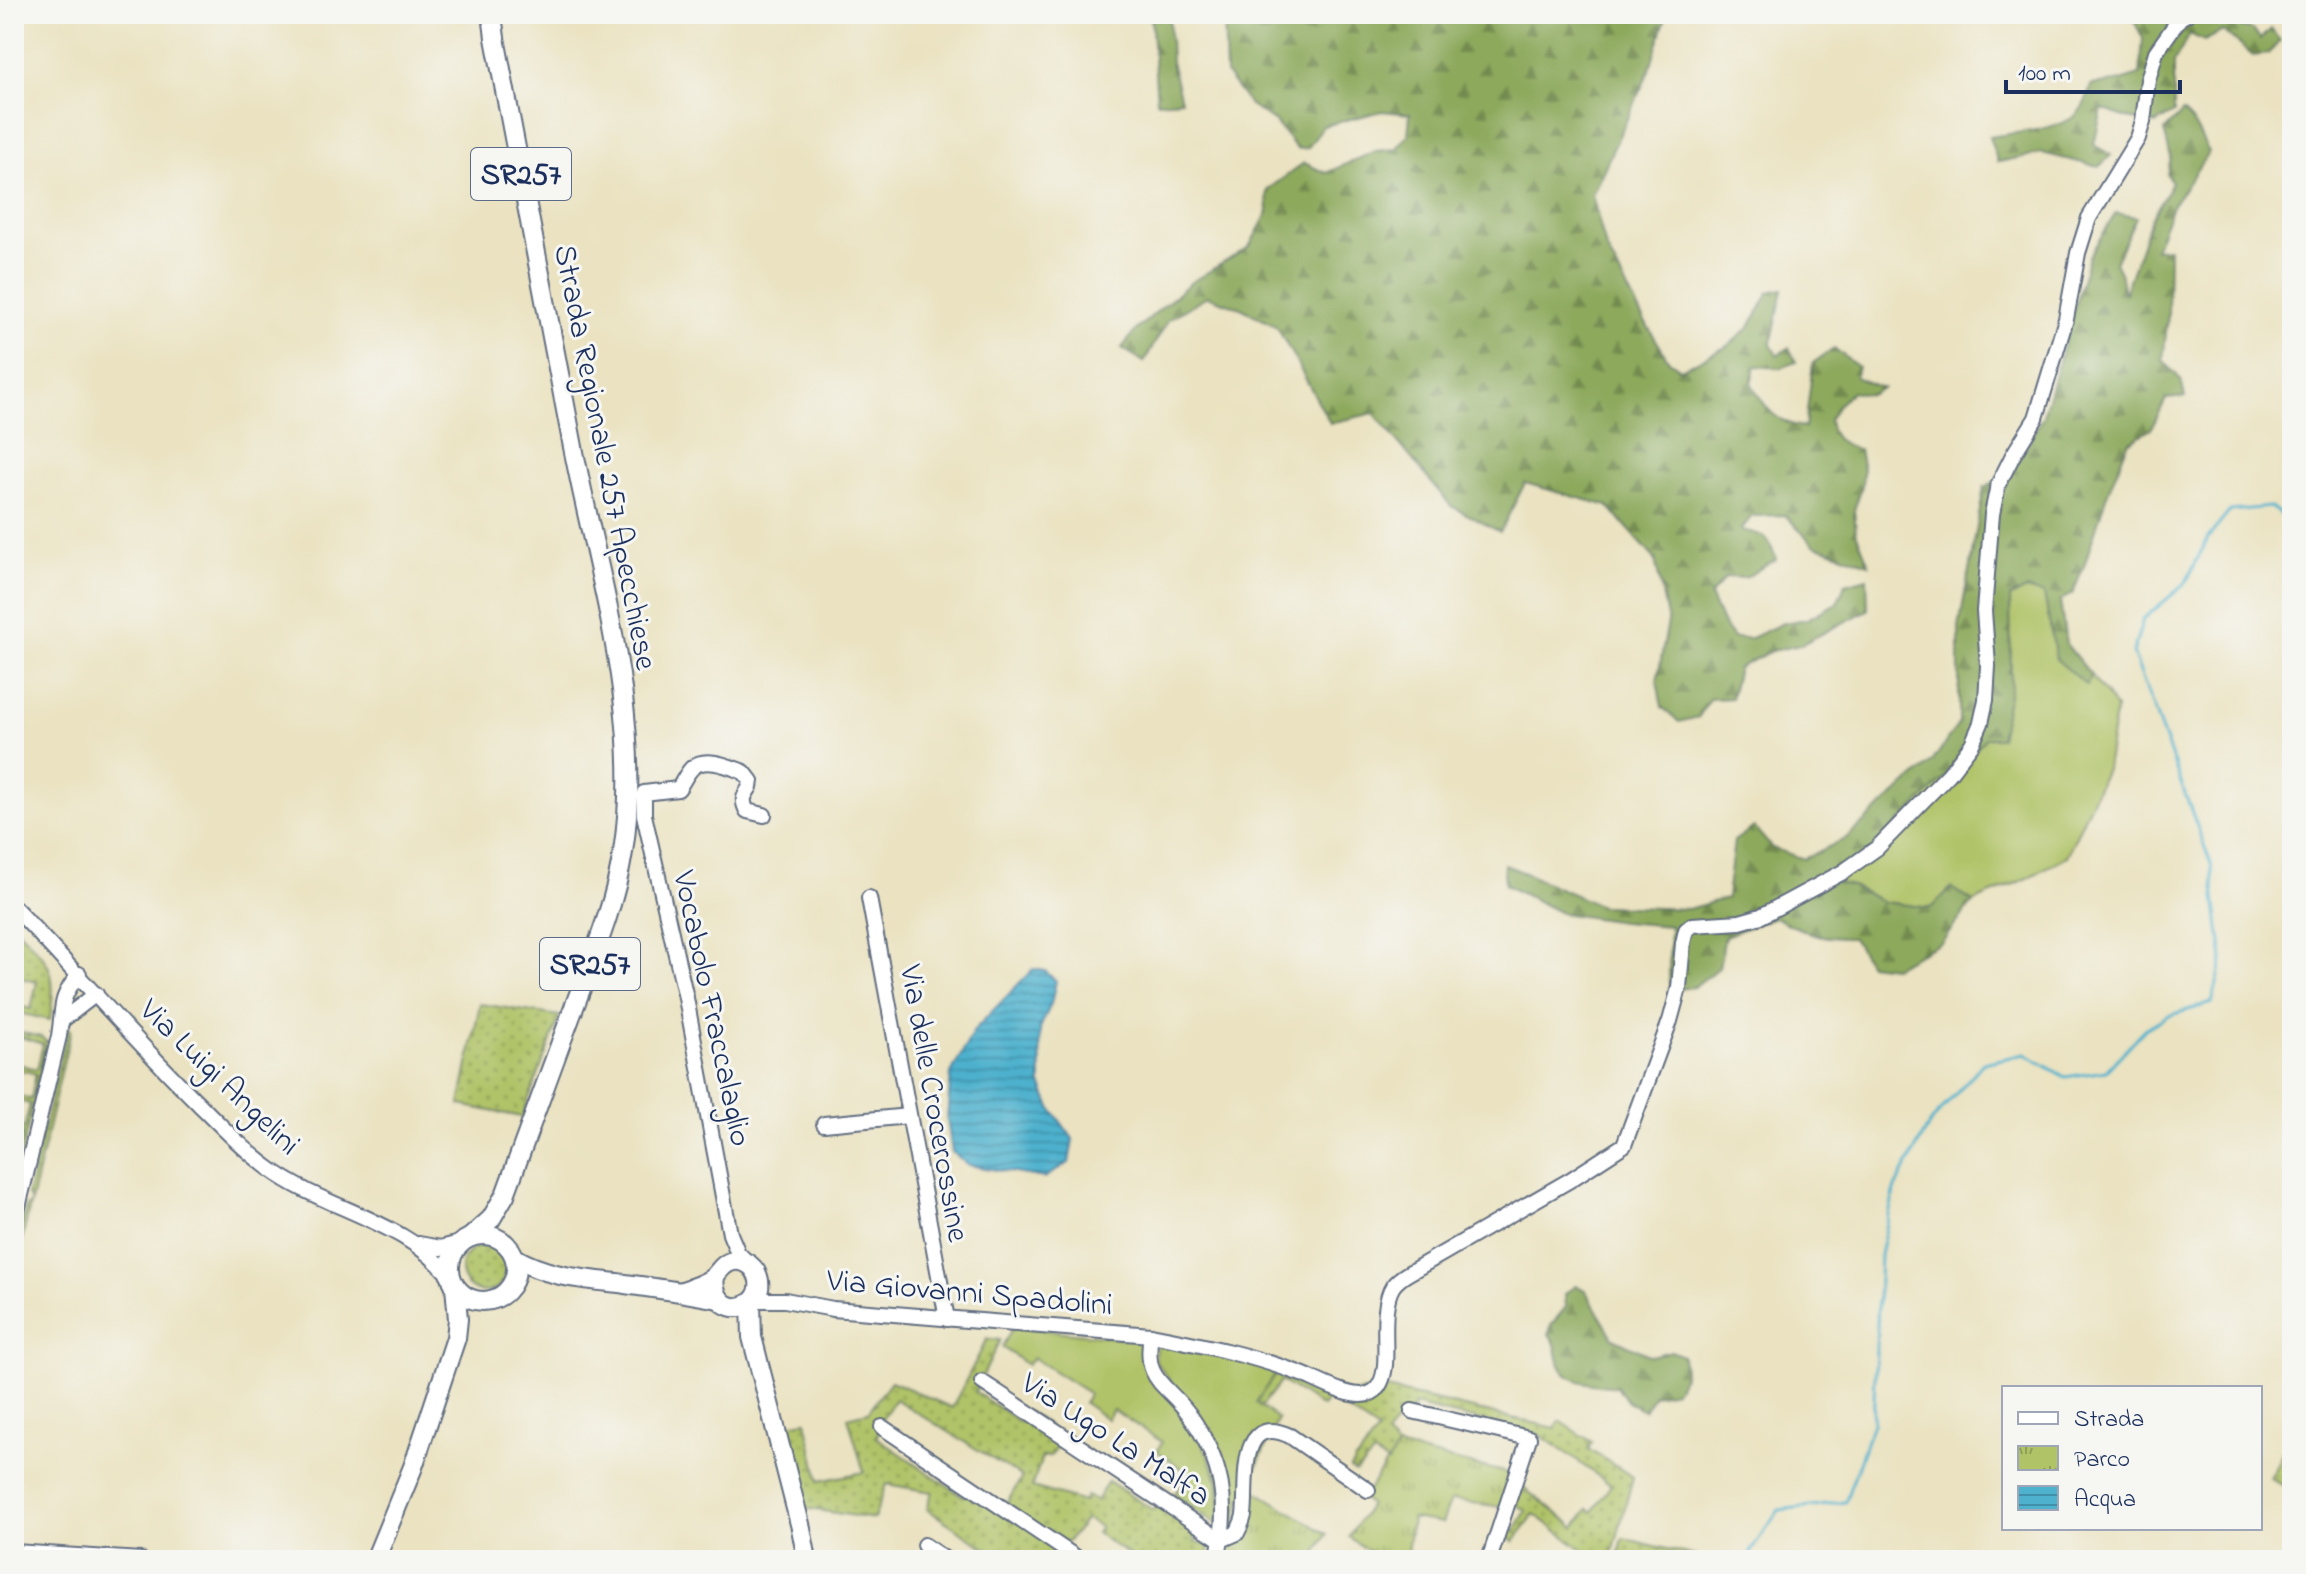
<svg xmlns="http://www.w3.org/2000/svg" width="2306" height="1574" font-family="'Indie Flower',sans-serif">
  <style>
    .grass { fill: #b0c367; stroke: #667962; stroke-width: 2 }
    .forest { fill: url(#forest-firs); stroke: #546c5d; stroke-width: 2 }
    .park { fill: url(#park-tufts); stroke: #667962; stroke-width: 2 }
    .garden { fill: url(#garden-dots); stroke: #667962; stroke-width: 2; fill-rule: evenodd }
    .water { fill: url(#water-rules); stroke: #347096; stroke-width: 2 }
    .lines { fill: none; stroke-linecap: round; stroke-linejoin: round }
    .stream { stroke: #4eb1cd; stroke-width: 3 }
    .minor-casing { stroke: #636e80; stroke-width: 18 }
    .major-casing { stroke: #636e80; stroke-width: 22 }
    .minor { stroke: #fff; stroke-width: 14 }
    .major { stroke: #fff; stroke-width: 18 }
    .labels { text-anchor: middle; stroke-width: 6; stroke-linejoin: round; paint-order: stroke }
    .shield { fill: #f6f6f2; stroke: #5d6b8a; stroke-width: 2 }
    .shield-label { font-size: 30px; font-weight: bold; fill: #1b2f5e }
    .street-label { font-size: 32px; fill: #1b2f5e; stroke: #f6f6f2 }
  </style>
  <defs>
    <pattern id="forest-firs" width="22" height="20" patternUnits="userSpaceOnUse" patternTransform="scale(2)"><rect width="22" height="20" fill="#8ca95c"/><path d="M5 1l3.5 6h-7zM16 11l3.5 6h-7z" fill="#728a4f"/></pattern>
    <pattern id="park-tufts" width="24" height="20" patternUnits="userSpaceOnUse" patternTransform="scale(2)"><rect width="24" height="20" fill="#b0c367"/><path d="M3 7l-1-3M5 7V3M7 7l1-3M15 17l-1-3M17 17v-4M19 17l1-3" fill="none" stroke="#8e9f58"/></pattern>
    <pattern id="garden-dots" width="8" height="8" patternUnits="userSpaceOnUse" patternTransform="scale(2)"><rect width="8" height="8" fill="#b0c367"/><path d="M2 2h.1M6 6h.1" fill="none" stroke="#8e9f58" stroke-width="1.8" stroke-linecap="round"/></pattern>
    <pattern id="water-rules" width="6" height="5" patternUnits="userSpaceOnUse" patternTransform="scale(2)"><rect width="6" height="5" fill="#4eb1cd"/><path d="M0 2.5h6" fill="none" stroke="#4090aa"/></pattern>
  </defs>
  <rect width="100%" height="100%" fill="#f6f6f2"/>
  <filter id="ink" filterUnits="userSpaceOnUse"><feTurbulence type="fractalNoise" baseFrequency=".0125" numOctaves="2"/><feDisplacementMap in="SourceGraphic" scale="16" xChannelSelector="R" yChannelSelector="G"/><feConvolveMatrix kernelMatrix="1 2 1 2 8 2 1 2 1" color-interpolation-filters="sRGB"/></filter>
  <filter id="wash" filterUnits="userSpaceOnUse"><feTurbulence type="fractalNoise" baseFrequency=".006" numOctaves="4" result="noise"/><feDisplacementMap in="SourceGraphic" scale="32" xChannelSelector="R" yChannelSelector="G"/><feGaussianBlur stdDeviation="1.8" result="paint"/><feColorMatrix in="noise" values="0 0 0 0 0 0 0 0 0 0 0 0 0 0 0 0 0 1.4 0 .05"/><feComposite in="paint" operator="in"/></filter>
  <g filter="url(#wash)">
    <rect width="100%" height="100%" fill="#eae2c0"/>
    <!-- grass -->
    <g class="grass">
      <path d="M2026 589 2044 593 2057 659 2086 685 2091 675 2116 708 2106 769 2067 856 2028 878 1973 902 1951 888 1931 908 1883 902 1852 886 1837 883 1986 737 2000 738 2011 684 2010 598Z"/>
      <path d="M1013 1327 1145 1340 1144 1364C1174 1402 1218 1449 1220 1500 1221 1508 1219 1517 1218 1525L1174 1495 1188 1473 1157 1451 1162 1442 1113 1410 1107 1419 1084 1403 1088 1393 1033 1358 1027 1365 1002 1347Z"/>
      <path d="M1166 1341 1279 1368 1256 1403 1278 1419 1240 1504 1235 1526 1228 1528 1210 1435 1156 1362 1155 1353 1158 1345Z"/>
    </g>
    <!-- forest -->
    <g class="forest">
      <path d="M1151 14H1169L1171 62 1181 100 1157 102Z"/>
      <path d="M1224 14H1412L1424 17 1442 14H1667L1649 71 1592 195 1606 248 1641 315 1669 361 1681 369 1728 346 1750 327 1769 292 1783 289 1771 345 1777 355 1789 348 1796 362 1781 368 1755 366 1751 383C1767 410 1773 421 1805 428L1813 363 1834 348 1858 367 1855 377 1882 388 1870 395 1852 391 1838 405 1829 420C1832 441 1840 442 1859 450L1863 470 1862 486 1854 510 1856 533 1869 564 1814 545 1785 515 1752 516 1741 530C1764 534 1768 536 1776 559L1745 578 1726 577 1710 596 1722 623 1733 638H1751L1783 623 1807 619 1837 603 1845 584 1867 578 1868 610 1800 645 1771 651 1738 668 1731 698 1709 699 1699 717 1679 722 1662 707 1657 681 1668 622 1655 559 1608 506 1525 483 1500 532 1451 506 1374 413 1330 423 1277 327 1241 308 1207 296 1168 320 1144 362 1122 348 1138 328 1190 283 1249 247 1268 212 1267 190 1304 163 1326 173 1376 151 1396 149 1408 135 1410 114 1382 111 1323 126 1308 148 1297 149 1275 122 1249 104 1226 74Z"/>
      <path d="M2130 14H2240L2242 28 2252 30 2261 39 2271 29 2280 41 2268 54 2253 56 2223 31 2204 41 2190 34 2174 62V113L2155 124 2124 117 2102 109 2094 145 2111 155 2099 167 2042 153 1998 162 1989 137C2011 133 2053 130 2072 118 2082 112 2089 96 2091 85L2117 82 2140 75 2143 38Z"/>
      <path d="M2183 112 2192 121 2209 152 2172 206 2155 249 2169 248 2168 315 2163 360 2181 380 2185 397 2166 399 2151 429 2128 443 2106 497 2084 566 2073 593 2060 601 2066 644 2091 675 2086 685 2056 659 2044 594 2026 589 2010 597 2011 684 2000 738H1986L1837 883 1852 886 1883 902 1931 908 1951 888 1973 902 1941 943 1893 967 1869 964 1853 938C1820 939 1804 932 1775 917L1725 936 1719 967 1694 987 1669 990 1670 926 1622 922 1561 913 1505 885 1504 864 1600 906 1688 909 1727 898 1734 841 1754 827 1772 848 1804 859 1845 839 1932 762 1959 723V627L1984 487 2011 474 2043 416 2089 256 2116 213 2136 217 2115 262 2120 272 2124 294 2151 219 2172 182 2167 174 2171 158 2164 131Z"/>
      <path d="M1576 1286 1585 1290 1613 1338 1651 1356 1671 1351 1683 1356 1684 1375 1675 1391 1654 1395 1644 1410 1628 1402 1617 1387C1595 1384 1563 1386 1558 1358 1555 1345 1557 1345 1549 1334L1551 1325 1566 1307 1565 1293Z"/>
    </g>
    <!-- park -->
    <g class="park">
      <path d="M1397 1447 1513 1474 1502 1507 1451 1500 1442 1523 1412 1518 1407 1552 1419 1557V1560H1381L1349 1537 1370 1505 1363 1498Z"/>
      <path d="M1253 1489 1327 1534 1312 1560H1222L1225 1544 1249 1519Z"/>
    </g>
    <!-- garden -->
    <g class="garden">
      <path d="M14 926C51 965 57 964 50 1020L14 1012V1005L31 1009 37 982 14 976Z"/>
      <path d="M480 1004 560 1016 522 1117 460 1105Z"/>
      <path d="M68 1027 71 1030 14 1274V1256L26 1206H29L31 1199 27 1196Z"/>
      <path d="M14 1031 41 1037 47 1042 22 1152 20 1158 14 1160V1157L19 1150 23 1133 14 1130V1126L24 1128 30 1104 14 1100V1095L31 1099 36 1074 14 1068V1063L37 1069 43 1044 14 1035Z"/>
      <circle cx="484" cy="1269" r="23"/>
      <path d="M987 1339 1000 1340 975 1392 1020 1422 1027 1411 1049 1426 1043 1437 1057 1446 1051 1456 1042 1457 1032 1487 1084 1502 1086 1496 1096 1501 1108 1481 1153 1510 1162 1501 1204 1528 1201 1535H1194L1195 1542H1200L1210 1547 1207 1560H1137L1096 1533 1100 1527 1086 1519 1062 1548 1080 1560H1003L927 1509 932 1492 886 1484 874 1519 804 1508 784 1425 806 1421 819 1481 864 1472 848 1417 868 1412 891 1381 952 1408ZM895 1399 1022 1477 1004 1508 970 1486 963 1496 876 1437 882 1427 879 1424Z"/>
      <path d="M1279 1368 1343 1395 1382 1388 1555 1428 1560 1421 1592 1442 1588 1449 1633 1477 1611 1560H1590L1592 1556 1534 1514 1514 1542 1502 1534 1505 1528 1514 1532 1526 1511 1513 1502 1518 1484 1575 1527 1588 1509 1592 1512 1611 1485 1540 1435 1414 1405 1412 1411 1404 1412 1386 1436 1397 1447 1388 1463 1374 1454 1356 1472 1350 1469 1355 1460 1359 1457 1378 1431 1329 1398 1322 1407 1281 1381 1261 1407 1256 1403Z"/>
      <path d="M2292 1431V1490L2270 1479Z"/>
      <path d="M1623 1538 1711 1560H1618Z"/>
    </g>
    <!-- water -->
    <path class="water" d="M1033 969 1045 971 1056 981 1051 1004 1040 1028 1041 1084 1051 1108 1073 1139 1069 1163 1044 1178 968 1165 952 1152 947 1119 951 1074 974 1030Z"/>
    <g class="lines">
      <!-- stream -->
      <g class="stream">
        <path d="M791 1560V1558"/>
        <path d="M1750 1560 1751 1551 1779 1510 1845 1502 1873 1423 1880 1255 1895 1188 1930 1123 1983 1063 2025 1054 2065 1077 2106 1071 2145 1029 2167 1016 2212 1003 2223 960 2211 864 2133 653 2143 619 2185 584 2208 538 2230 511 2270 507 2287 519H2292"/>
      </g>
    </g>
  </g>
  <g filter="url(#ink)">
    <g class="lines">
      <!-- minor casing -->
      <g class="minor-casing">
        <g id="minor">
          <path d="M869 898 947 1319"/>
          <path d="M14 907C76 972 134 1040 198 1103 221 1126 244 1150 270 1169 326 1210 408 1221 451 1278"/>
          <path d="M61 1021 96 994"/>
          <path d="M824 1124 909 1116"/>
          <path d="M14 1224 59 1036C64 1005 58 1001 79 974"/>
          <path d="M419 1244 441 1248 463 1242"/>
          <path d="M748 1263 738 1253 730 1234 686 998 644 815V793L678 789C683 782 687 772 693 767 706 756 730 767 744 772L751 781 750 787C744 796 741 800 747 811L764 815"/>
          <path d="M754 1300H785L833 1309 1151 1335C1203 1345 1255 1356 1304 1375 1321 1382 1350 1399 1368 1394 1380 1391 1384 1376 1385 1365 1387 1342 1381 1305 1393 1286 1396 1282 1402 1277 1407 1274L1570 1180 1624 1145 1670 1021 1679 988 1683 943 1686 930 1692 925 1740 922 1761 916 1843 872 1877 848 1949 774 1972 744 1981 723 1986 700 1988 666 1984 611 1992 514 1998 485 2013 455 2036 418 2066 319 2078 253 2089 218 2138 138 2143 121 2148 80 2156 52 2180 18 2187 14"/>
          <path d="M1151 1335C1143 1381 1165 1382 1189 1414 1223 1462 1230 1503 1217 1560"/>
          <path d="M982 1382 1221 1540"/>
          <path d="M1412 1411 1529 1438 1489 1560"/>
          <path d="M882 1427 1080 1560"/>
          <path d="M1221 1540 1237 1533C1240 1527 1243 1521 1244 1515 1248 1486 1236 1411 1290 1436L1368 1490"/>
          <path d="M924 1545 946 1560"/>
          <path d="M14 1552 141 1560"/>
        </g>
      </g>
      <!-- major casing -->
      <g class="major-casing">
        <g id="major">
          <circle cx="483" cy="1268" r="33"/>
          <path d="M471 1237 491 1219 505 1195C529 1130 552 1066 576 1002 594 954 615 904 623 852 644 716 599 580 573 447 546 311 522 174 495 38L492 14"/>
          <path d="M515 1258C549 1278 587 1279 625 1284 657 1288 688 1293 719 1299"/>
          <path d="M682 1291C692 1288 702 1285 711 1279 719 1274 721 1263 734 1261 761 1258 770 1298 743 1306 724 1312 712 1294 715 1277"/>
          <path d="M751 1303 752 1337 801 1528 807 1560"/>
          <path d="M375 1560 413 1467 456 1338 458 1319 455 1287"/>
        </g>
      </g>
      <!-- minor -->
      <use href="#minor" class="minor"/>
      <!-- major -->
      <use href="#major" class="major"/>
    </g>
  </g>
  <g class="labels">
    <!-- shield labels -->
    <g class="shield">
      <rect x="471" y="148" width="100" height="52" rx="6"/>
      <rect x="540" y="938" width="100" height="52" rx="6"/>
    </g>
    <g class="shield-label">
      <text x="521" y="184">SR257</text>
      <text x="590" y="974">SR257</text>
    </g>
    <!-- street labels -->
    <g class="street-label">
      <text transform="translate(607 457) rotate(79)" y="11">Strada Regionale 257 Apecchiese</text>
      <text transform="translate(714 1008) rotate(78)" y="11">Vocabolo Fraccalaglio</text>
      <text transform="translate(221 1076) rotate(44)" y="11">Via Luigi Angelini</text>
      <text transform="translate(936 1103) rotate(80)" y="11">Via delle Crocerossine</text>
      <text transform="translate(970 1291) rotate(5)" y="11">Via Giovanni Spadolini</text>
      <text transform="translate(1117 1438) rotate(33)" y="11">Via Ugo La Malfa</text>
    </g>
  </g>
  <!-- margin -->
  <rect width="2306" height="1574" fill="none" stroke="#f6f6f2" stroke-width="48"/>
  <!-- legend -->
  <rect x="2002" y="1386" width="260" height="144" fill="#f6f6f2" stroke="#9ea6b7" stroke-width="2"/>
  <rect x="2018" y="1412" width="40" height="12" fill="#ffffff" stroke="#9ea6b7" stroke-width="2"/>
  <text x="2074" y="1426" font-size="24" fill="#1b2f5e">Strada</text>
  <rect x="2018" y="1446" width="40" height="24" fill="url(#park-tufts)" stroke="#9ea6b7" stroke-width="2"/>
  <text x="2074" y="1466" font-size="24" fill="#1b2f5e">Parco</text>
  <rect x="2018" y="1486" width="40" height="24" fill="url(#water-rules)" stroke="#9ea6b7" stroke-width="2"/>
  <text x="2074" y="1506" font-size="24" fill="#1b2f5e">Acqua</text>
  <!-- scale -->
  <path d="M2006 80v12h174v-12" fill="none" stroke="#1b2f5e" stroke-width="4"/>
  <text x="2018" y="80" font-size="24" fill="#1b2f5e" stroke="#f6f6f2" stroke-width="6" paint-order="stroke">100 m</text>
</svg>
